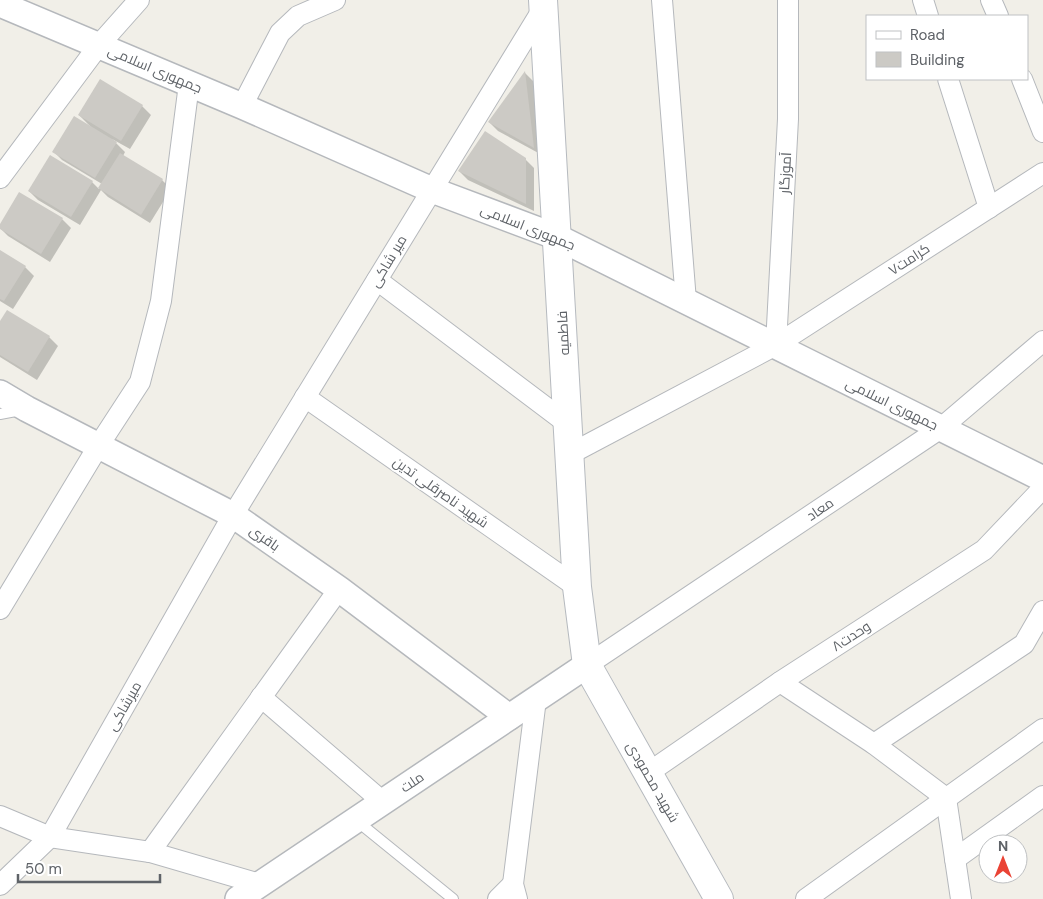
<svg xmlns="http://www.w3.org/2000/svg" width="1043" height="899" font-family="'DM Sans',Cairo,sans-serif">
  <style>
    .shadow { fill: #0003 }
    .building { fill: #cccac5 }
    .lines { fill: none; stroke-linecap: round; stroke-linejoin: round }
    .service-casing { stroke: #b5b8bc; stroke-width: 12 }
    .minor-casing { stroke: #b5b8bc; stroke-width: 22 }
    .tertiary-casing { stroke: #b5b8bc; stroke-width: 28 }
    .secondary-casing { stroke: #b6babf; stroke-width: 30 }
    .service { stroke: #fff; stroke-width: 10 }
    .minor { stroke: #fff; stroke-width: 20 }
    .tertiary { stroke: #fff; stroke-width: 25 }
    .secondary { stroke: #fff; stroke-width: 28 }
    .labels { text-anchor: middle; stroke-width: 4; stroke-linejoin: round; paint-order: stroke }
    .street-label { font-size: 14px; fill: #5f6368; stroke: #fff }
  </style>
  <rect width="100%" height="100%" fill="#f1efe8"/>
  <!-- shadow -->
  <g class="shadow">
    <path d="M525 73 533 81 542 155 498 131 489 122Z"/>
    <path d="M100 81 142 106 151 115 130 149 112 139 125 152 123 156 162 180 171 189 150 223 108 197 101 190 80 225 38 200 29 191 92 182 99 189 102 184 62 160 54 152 92 128 79 115Z"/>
    <path d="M525 159 534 168V211L468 180 459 171Z"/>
    <path d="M62 219 71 228 50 262 8 236 0 228V226Z"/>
    <path d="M0 251 25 267 34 276 13 309 0 301Z"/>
    <path d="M0 323 49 337 58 346 37 380 0 357Z"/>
  </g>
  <!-- building -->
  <g class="building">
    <path d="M525 71 534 148 488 122Z"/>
    <path d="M100 79 143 105 121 141 78 115Z"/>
    <path d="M74 116 117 142 95 178 52 152Z"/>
    <path d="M485 131 526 158V204L458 171Z"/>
    <path d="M120 153 163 179 141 215 98 188Z"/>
    <path d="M50 155 93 181 71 217 28 191Z"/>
    <path d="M19 192 63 218 41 254 0 229V224Z"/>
    <path d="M0 250 26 266 4 301 0 299Z"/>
    <path d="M7 310 50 336 28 372 0 355V321Z"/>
  </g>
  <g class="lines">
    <!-- service casing -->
    <g class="service-casing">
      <g id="service">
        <path d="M0 414 21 410"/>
        <path d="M357 821 453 899"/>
      </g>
    </g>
    <!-- minor casing -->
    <g class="minor-casing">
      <g id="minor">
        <path d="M662 0 686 301"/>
        <path d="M923 0 928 16"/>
        <path d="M991 0 998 16"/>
        <path d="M948 79 989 208"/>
        <path d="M1022 79 1043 132"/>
        <path d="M242 106 280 33 298 16 335 0"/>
        <path d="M0 178 99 45 139 0"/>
        <path d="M377 280 568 424"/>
        <path d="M776 345 788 119V0"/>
        <path d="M305 397 577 587"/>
        <path d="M570 454 776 345 1043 173"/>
        <path d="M0 609 99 445 140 382 161 301 189 84"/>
        <path d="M587 665 941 428 1043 341"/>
        <path d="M780 682 874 744 946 798 961 899"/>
        <path d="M261 697 383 802"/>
        <path d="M874 744 1024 644 1043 611"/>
        <path d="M648 773 780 682 984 550 1043 488"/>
        <path d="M0 816 50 837 150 852 260 884"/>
        <path d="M150 852 339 589"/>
        <path d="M955 859 1043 796"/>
        <path d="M0 885 50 837 233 515 544 7"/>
        <path d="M498 899 513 884"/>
        <path d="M517 899 513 884 536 699"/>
        <path d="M806 899 1043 729"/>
      </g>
    </g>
    <!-- tertiary casing -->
    <g class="tertiary-casing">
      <g id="tertiary">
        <path d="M0 4 242 106 432 190 557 237 1043 479"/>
        <path d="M0 393 27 409 233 515 339 589 509 717"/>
        <path d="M238 899 587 665"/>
      </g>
    </g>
    <!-- secondary casing -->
    <g class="secondary-casing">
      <path id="secondary" d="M543 0 577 587 587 665 719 899"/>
    </g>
    <!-- service -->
    <use href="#service" class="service"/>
    <!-- minor -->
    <use href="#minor" class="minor"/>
    <!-- tertiary -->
    <use href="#tertiary" class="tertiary"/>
    <!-- secondary -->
    <use href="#secondary" class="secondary"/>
  </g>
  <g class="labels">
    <!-- street labels -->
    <g class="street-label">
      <text transform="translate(155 69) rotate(23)" y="5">جمهوری اسلامی</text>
      <text transform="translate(785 173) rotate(-87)" y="5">آموزگار</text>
      <text transform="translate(528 227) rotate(22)" y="5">جمهوری اسلامی</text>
      <text transform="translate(909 259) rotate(-33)" y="5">کرامت۷</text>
      <text transform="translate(388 261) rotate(-59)" y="5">میر شاکی</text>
      <text transform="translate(563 333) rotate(-93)" y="5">فاطمیه</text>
      <text transform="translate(892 404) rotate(26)" y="5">جمهوری اسلامی</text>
      <text transform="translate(441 492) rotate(35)" y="5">شهید ناصرقلی تدین</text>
      <text transform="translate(820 509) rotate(-34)" y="5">معاد</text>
      <text transform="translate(265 538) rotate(35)" y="5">باقری</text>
      <text transform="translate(851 636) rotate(-33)" y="5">وحدت۸</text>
      <text transform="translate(124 706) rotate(-60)" y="5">میرشاکی</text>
      <text transform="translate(412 782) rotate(-34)" y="5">ملت</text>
      <text transform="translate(653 782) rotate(60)" y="5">شهید محمودی</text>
    </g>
  </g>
  <!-- legend -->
  <rect x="866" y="15" width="162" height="65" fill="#ffffff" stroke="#bfc1c3"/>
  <rect x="876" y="31" width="25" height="8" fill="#ffffff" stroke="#bfc1c3"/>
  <text x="910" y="40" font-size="15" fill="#5f6368">Road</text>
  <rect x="876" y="52" width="25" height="15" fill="#cccac5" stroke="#bfc1c3"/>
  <text x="910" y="65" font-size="15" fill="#5f6368">Building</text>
  <!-- north arrow -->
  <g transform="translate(1003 859)"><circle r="24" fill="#ffffff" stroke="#bfc1c3"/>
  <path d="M0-4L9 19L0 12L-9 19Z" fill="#ea4335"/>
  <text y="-8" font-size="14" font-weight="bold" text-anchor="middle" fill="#5f6368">N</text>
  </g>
  <!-- scale -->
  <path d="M18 874v8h142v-8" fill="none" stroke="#5f6368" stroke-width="2.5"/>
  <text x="25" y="874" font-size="15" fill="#5f6368" stroke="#ffffff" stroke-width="4" paint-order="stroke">50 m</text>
</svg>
